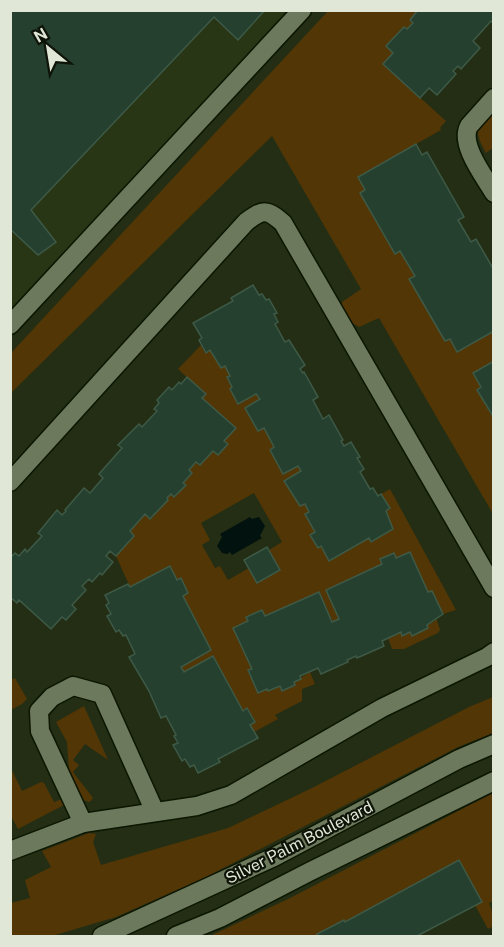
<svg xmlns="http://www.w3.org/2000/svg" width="504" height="947" font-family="'Public Sans',sans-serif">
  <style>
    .built { fill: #283616 }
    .green { fill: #523605; fill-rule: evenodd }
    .water { fill: #02120f }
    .building { fill: #25402f; stroke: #3e5a47; stroke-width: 1.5 }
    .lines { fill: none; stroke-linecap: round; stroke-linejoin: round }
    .minor-casing { stroke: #0c1601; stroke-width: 21 }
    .minor { stroke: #6c795c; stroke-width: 18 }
    .labels { text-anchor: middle; stroke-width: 4.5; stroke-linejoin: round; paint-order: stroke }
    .street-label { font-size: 16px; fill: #e0e7d7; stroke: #0f1409 }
  </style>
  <rect width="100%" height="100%" fill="#232e15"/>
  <!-- built -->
  <path class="built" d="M11 11H312L11 338Z"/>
  <!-- green -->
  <g class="green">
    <path d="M328 11H418L410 20 413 23 407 29 403 27 386 46 393 53 383 64 446 121 440 128 441 130 358 177 415 276 410 280 445 341 450 339 457 351 493 331C493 350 495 378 477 390L493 418V514L379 318 359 327C349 322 340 314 342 302L361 289 272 136 11 393V353Z"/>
    <path d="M493 104V148L486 153C472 128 477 124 493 104Z"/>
    <path d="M201 345 205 353 210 350 221 368 225 366 230 376 227 378 232 387 230 389 238 404 256 394 260 399 245 408 258 431 264 428 274 447 270 451 283 474 298 466 301 471 284 481 300 506 305 504 309 512 305 514 315 532 310 535 318 548 321 546 330 560 369 538 393 529 386 511 389 508 381 494 390 489 456 610 443 614 432 591 428 592 410 552 396 558 394 553 382 564 326 590 339 619 333 622 319 592 265 616 246 617 248 621 233 628 252 669 248 671 258 693 267 689 269 691 280 686 282 691 295 686 294 682 310 672 315 684 302 689V701L275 715 278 719 254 732 250 725 255 721 248 709 243 711 214 657 184 672 181 667 211 650 183 596 188 592 181 579 177 580 170 566 130 587 116 556 134 536 130 531 145 514 151 519 168 500 167 498 171 494 175 497 185 485 183 483 192 474 189 470 196 462 200 465 213 451 218 455 227 444 224 441 235 429 202 398 205 394 178 369ZM254 493 282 542 269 550 267 547 244 560 249 568 228 580 220 566 215 568 202 545 210 540 201 523Z"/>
    <path d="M436 617 440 630 438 633 404 649H392L388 638 401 632 402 636 410 632 412 635 428 628 427 625 435 621 434 618Z"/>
    <path d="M15 678 27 699 22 704 11 710V680Z"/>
    <path d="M493 697V733L458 747 206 877 116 917 52 936H11V903L30 898 25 880 51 867 42 851 89 833 96 834 93 842 101 865 228 828 310 789 469 707Z"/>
    <path d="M84 706 108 760 85 744 73 760 79 765 73 772 93 798 90 802 83 800 69 771 67 742 56 722Z"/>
    <path d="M10 766 22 791 41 782 44 783 54 802 62 799 64 801V805L18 829 11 816Z"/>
    <path d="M493 793 494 901 489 903 493 914 494 926 488 929 475 905 482 902 459 860 345 922 317 934 318 936H210L290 898Z"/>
  </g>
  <!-- water -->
  <path class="water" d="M250 517 252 519 259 517 265 526 260 536 262 538 232 555 230 552 227 554 222 553 217 546 222 537 220 534Z"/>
  <!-- building -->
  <g class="building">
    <path d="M10 10H265L238 40 214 17 31 210 56 242 38 255 10 229Z"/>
    <path d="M418 10H494V24L491 21 473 41 480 48 461 69 458 66 453 71 456 74 437 95 429 88 420 98 383 64 393 53 386 46 404 27 407 29 413 23 410 20Z"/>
    <path d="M416 144 422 155 427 152 464 217 458 220 471 242 476 239 494 270V331L457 352 450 339 445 341 409 279 415 276 400 251 395 254 360 193 365 190 358 177Z"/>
    <path d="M253 285 259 295 262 294 266 300 269 299 277 313 274 314 278 322 275 324 285 342 289 340 305 365 300 369 303 373 304 372 318 397 313 400 323 419 329 415 343 440 341 441 344 446 351 442 360 457 357 458 364 469 360 472 370 489 373 488 378 496 381 494 390 508 386 511 393 529 371 542 369 538 329 561 321 546 318 548 310 535 315 532 305 514 309 512 305 504 300 506 284 481 301 471 298 466 283 474 270 450 274 447 264 428 258 431 245 408 260 399 256 394 238 404 230 389 232 387 227 377 230 376 225 366 221 368 210 350 206 353 199 340 202 338 193 323 233 301 231 298Z"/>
    <path d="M494 361V418L477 390 481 387 473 373Z"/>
    <path d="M187 377 206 394 202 398 236 428 224 441 228 444 218 455 213 451 200 465 196 462 189 470 192 473 183 483 186 485 174 497 171 494 167 498 168 500 150 519 145 514 130 531 134 536 116 556 110 551 106 556 113 562 102 575 100 573 92 582 89 579 82 586 86 590 72 605 76 609 66 620 62 617 51 629 19 600 17 603 10 597V558L15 553 19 556 25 549 27 552 42 536 38 533 57 510 62 515 66 511 65 510 84 488 90 493 103 478 99 474 122 448 118 445 139 424 142 427 157 411 154 409 159 403 157 400 169 387 172 390 179 382 181 384Z"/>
    <path d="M267 547 280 570 257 583 244 560Z"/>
    <path d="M410 552 428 592 432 591 443 614 427 625 428 628 412 636 410 632 402 636 401 632 382 641 384 646 357 658 356 656 347 660 348 662 321 674 318 668 300 676 301 679 294 682 295 685 282 691 280 686 268 691 267 689 258 693 248 670 252 669 233 628 248 621 246 617 262 610 265 616 319 592 332 622 339 619 326 590 382 564 380 559 394 553 396 558Z"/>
    <path d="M170 566 177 580 181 578 188 593 183 596 211 650 181 667 184 672 213 656 243 711 247 708 255 722 250 725 258 738 218 759 220 762 198 773 194 765 190 767 185 759 182 761 173 745 178 743 174 736 176 735 166 716 161 718 149 691 129 657 135 654 126 635 123 636 119 630 116 632 107 616 111 614 106 605 109 603 105 595 128 584 130 587Z"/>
    <path d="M459 860 482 902 417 936H318L317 934 344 920 345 922Z"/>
  </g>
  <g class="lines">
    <!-- minor casing -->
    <g class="minor-casing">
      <g id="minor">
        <path d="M494 98 469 126C459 144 484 176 494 193"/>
        <path d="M10 325 302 10"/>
        <path d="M10 482 246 222C263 209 267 209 283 223L494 588"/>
        <path d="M83 823 197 806 231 795 382 708 487 657 494 652"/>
        <path d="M10 851 83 823 40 731 39 711 52 697 73 686 102 694 155 812"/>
        <path d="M102 936 274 857 459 759 494 744"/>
        <path d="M176 936 220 918 309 872 494 781"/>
      </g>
    </g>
    <!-- minor -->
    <use href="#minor" class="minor"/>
  </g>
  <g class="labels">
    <!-- street labels -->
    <g class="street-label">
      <text transform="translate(299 842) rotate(-27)" y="6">Silver Palm Boulevard</text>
    </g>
  </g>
  <!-- border -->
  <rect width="504" height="947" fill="none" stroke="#e0e7d7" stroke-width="24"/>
  <!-- north arrow -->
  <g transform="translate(48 48) rotate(330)" stroke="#0f1409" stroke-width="4.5" paint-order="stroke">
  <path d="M0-4.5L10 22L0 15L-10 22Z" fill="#e0e7d7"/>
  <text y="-9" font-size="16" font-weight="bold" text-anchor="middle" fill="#e0e7d7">N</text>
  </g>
</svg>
